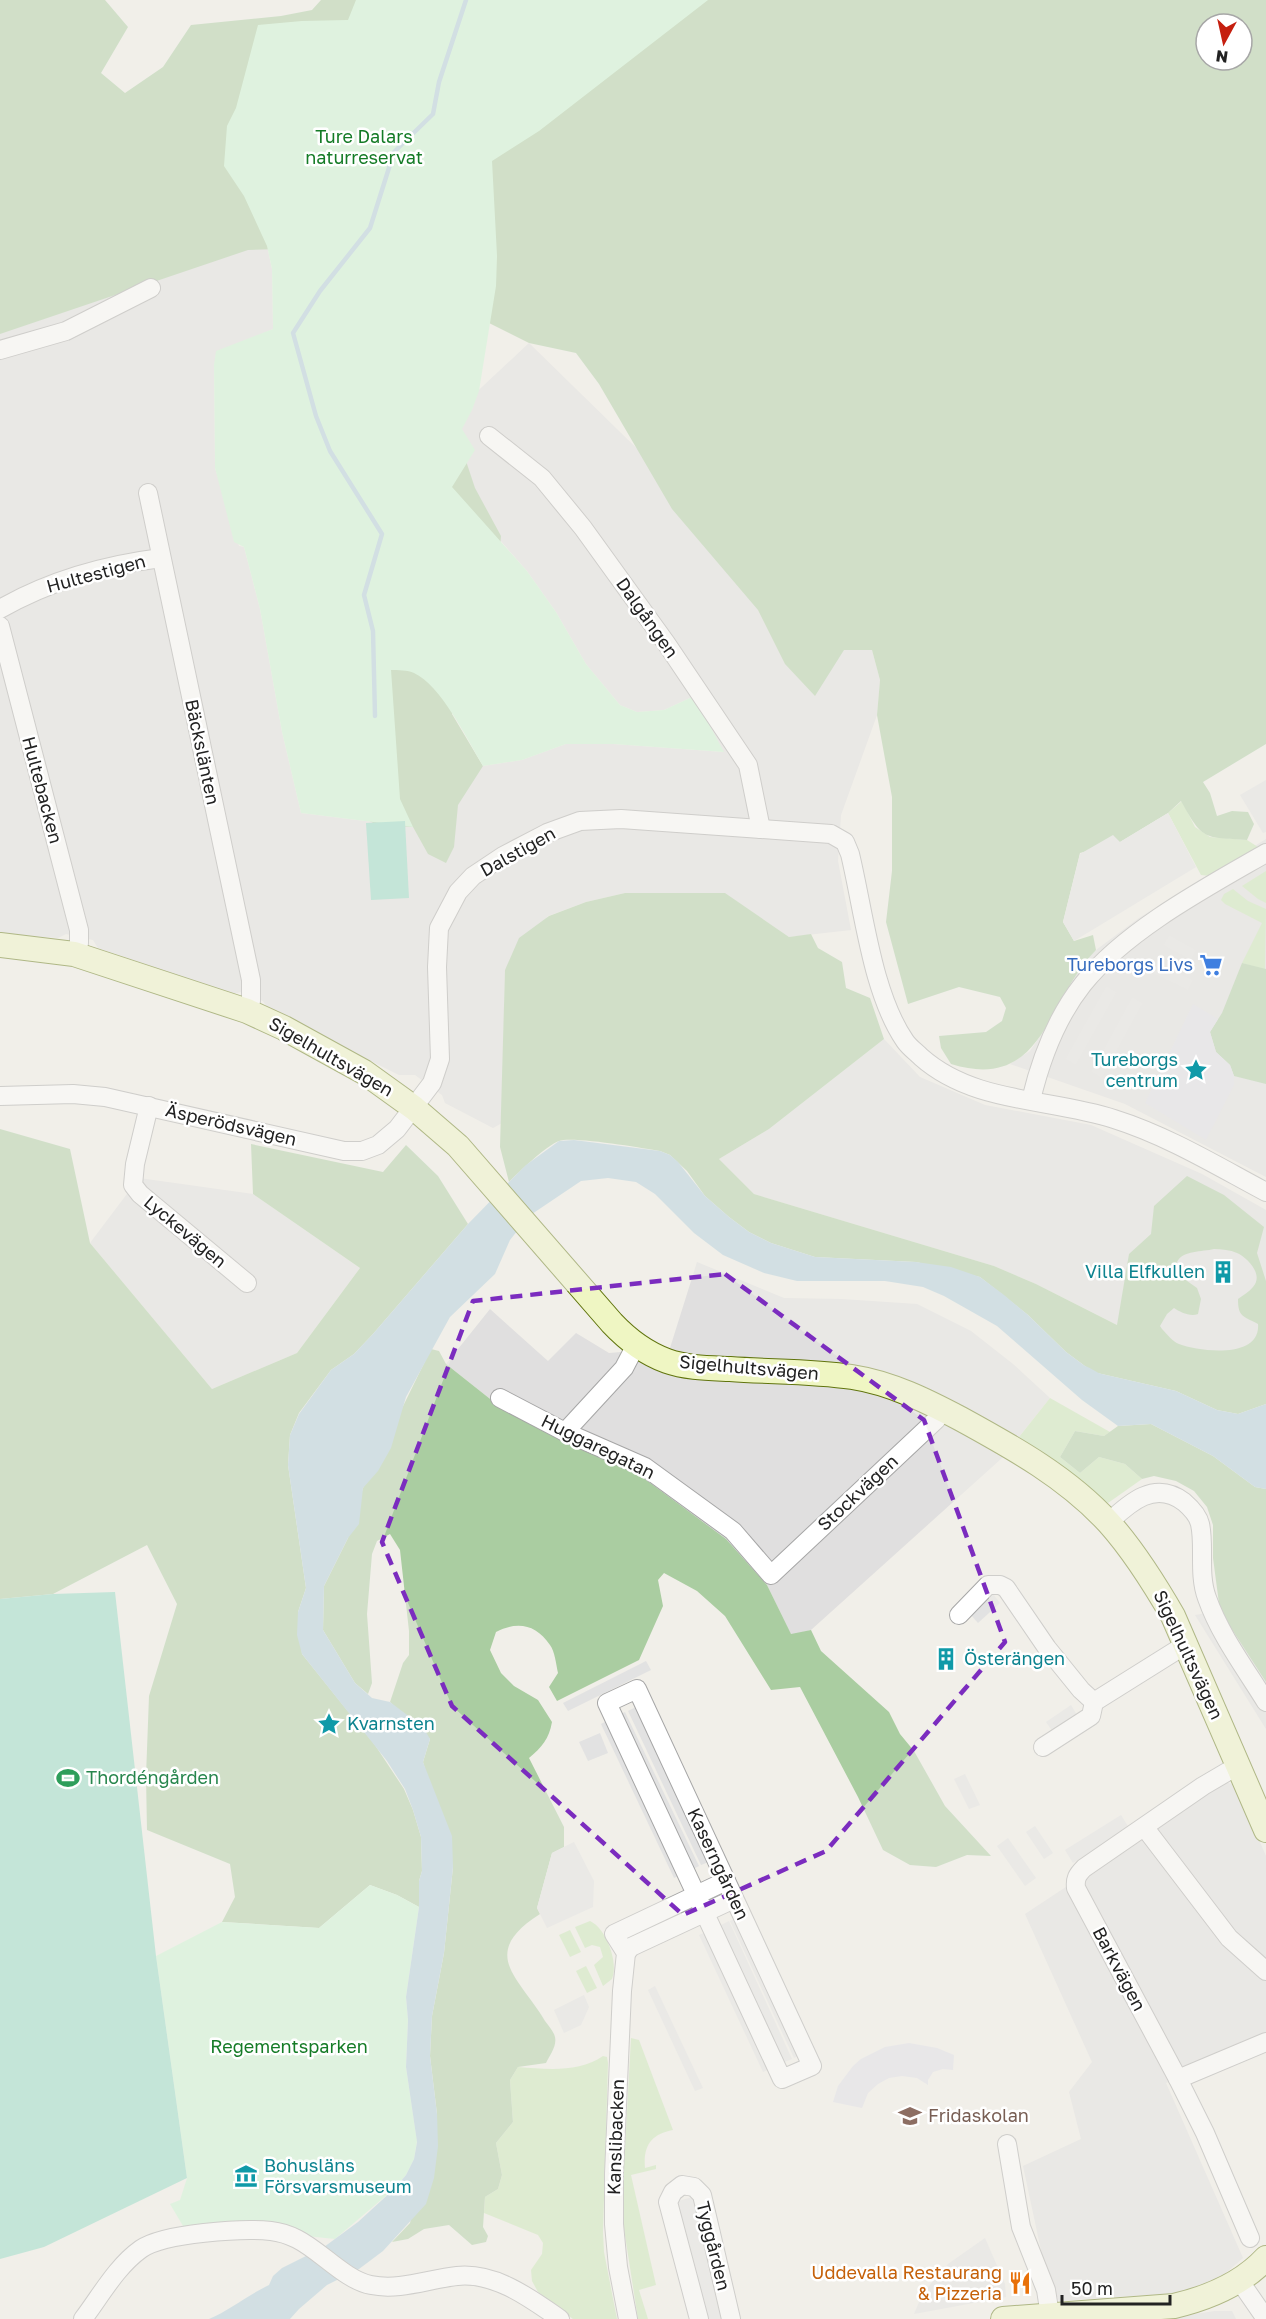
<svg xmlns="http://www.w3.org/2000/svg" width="1266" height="2319" font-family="'Golos Text',sans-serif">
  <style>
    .residential { fill: #e0dfdf }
    .grass { fill: #c8e7b4 }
    .forest { fill: #aacda1; fill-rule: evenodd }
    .park { fill: #cbf7d3 }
    .pitch { fill: #8edac3 }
    .parking { fill: #e2e2e2 }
    .plaza { fill: #dedee7 }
    .water { fill: #aecddb; fill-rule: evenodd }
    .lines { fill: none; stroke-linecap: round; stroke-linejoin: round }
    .stream { stroke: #aecddb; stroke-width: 4.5 }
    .river { stroke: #aecddb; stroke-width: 26 }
    .street-casing { stroke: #a6a6a6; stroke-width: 20 }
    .secondary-casing { stroke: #60740d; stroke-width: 26 }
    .street { stroke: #fff; stroke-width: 18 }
    .secondary { stroke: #eff6c3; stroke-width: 24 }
    .marked { fill: none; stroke: #7b2cbf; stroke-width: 4.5; stroke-dasharray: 12 8; stroke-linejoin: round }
    .labels { text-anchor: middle; stroke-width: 5; stroke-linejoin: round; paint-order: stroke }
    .park-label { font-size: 18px; fill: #147b26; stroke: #fff }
    .street-label { font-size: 18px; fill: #222; stroke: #fff }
    .shop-label { font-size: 18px; fill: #366cbe; stroke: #fff; text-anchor: end }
    .culture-label { font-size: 18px; fill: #0d838f; stroke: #fff; text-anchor: start }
    .leisure-label { font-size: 18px; fill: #27864d; stroke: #fff; text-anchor: start }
    .education-label { font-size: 18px; fill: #785e54; stroke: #fff; text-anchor: start }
    .food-label { font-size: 18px; fill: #c56008; stroke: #fff; text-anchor: end }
  </style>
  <rect width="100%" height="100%" fill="#f1efe9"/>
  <!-- residential -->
  <g class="residential">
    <path d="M258 228 267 246 272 269 273 329 262 334 214 365 215 468 239 546 244 547 260 609 282 732 301 813 413 827 483 766 522 760 566 744H613L723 752 694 696 664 710 637 712 620 705 586 664 556 612 527 571 480 517 451 416 529 343 843 650H872L880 680 877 715 841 815 838 861 851 930 789 937 724 893H625L586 902 548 916 505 970 502 1123 493 1128 445 1103 442 1095 415 1075H399L269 1010 263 1001 241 992 233 994 98 948 93 940 66 934 58 938 0 934V324Z"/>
    <path d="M1266 839V1177L1125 1104 1010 1064 1030 1051 1047 1026 1083 963 1096 950 1139 918Z"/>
    <path d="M884 1039 920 1077 985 1105 1091 1125 1202 1174 1266 1210V1367L1139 1336 1036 1284 994 1266 754 1194 719 1159 769 1129Z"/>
    <path d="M139 1178 253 1194 360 1268 297 1353 212 1389 90 1243Z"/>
    <path d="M697 1262 784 1298 841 1299 917 1304 971 1331 1013 1364 1050 1398 1002 1458 811 1630 791 1635 767 1585 562 1440 504 1410 446 1364 490 1309 548 1361 576 1333 609 1353 670 1348Z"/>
    <path d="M1220 1611 1266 1682V1729L1195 1615Z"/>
    <path d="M1225 1782 1235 1785 1266 1856V2036L1166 2083 1243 2258 1220 2278 1177 2293 1059 2301 1045 2269 1023 2166 1081 2139 1069 2092 1092 2062 1025 1914Z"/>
    <path d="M1215 2311H1232L1236 2319H1162Z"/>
  </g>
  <!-- grass -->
  <g class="grass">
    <path d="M1182 801 1195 827 1210 837 1247 840 1258 847 1210 876 1201 875 1168 813Z"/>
    <path d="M1266 871V903L1258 899 1242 886Z"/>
    <path d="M1233 889 1248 901 1266 909 1265 970 1242 963 1262 923 1225 904 1221 900 1224 894Z"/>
    <path d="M1050 1398 1110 1432 1104 1436 1075 1431 1060 1457 1080 1473 1099 1457 1125 1464 1142 1479 1108 1503 1019 1437Z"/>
    <path d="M590 1921C606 1928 619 1963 612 1979L603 1986 594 1965 603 1957 600 1947 592 1945 585 1948 575 1927Z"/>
    <path d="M570 1930 581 1952 570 1957 559 1935Z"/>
    <path d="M586 1966 597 1988 587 1993 576 1971Z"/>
    <path d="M631 2038 639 2040 673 2130C651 2134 643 2146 645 2168L656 2165V2169L631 2175 656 2285 639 2290 648 2319H638L624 2229 623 2185Z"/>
    <path d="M603 2056 607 2057 608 2063 603 2232 604 2252 617 2319H573L538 2292 532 2281 531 2270 542 2254 543 2243 538 2235 484 2213 485 2197 498 2189 502 2175 496 2143 513 2122 510 2080 518 2067C546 2069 579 2073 603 2056Z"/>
  </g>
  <!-- forest -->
  <g class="forest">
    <path d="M0 0H105L128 27 101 73 125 93 163 67 191 25 281 16 312 10 321 0H1266V744L1203 782 1210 793 1217 816 1232 811 1248 812 1254 824 1247 840C1204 837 1203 841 1181 801L1168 813 1120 842 1080 853 1063 922 1074 941 1093 935 1096 950C1047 998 1045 1093 951 1064L941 1048 939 1036 986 1032 1002 1021 1006 1008 1000 997 959 987 908 1004 886 922 892 871V797L877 715 880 680 872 650H844L815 696 785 664 758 610 672 509 599 384 576 353 529 343 485 321 451 416 475 488 501 536 497 581 452 714 483 766 458 805 454 847 446 863 428 854 413 827 377 825 349 810 273 359 279 249 248 250 0 334ZM1206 24H1242V60H1206Z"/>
    <path d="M625 893H725L789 937 811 934 818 948 842 962 846 988 870 998 884 1039 769 1129 719 1159 754 1194 994 1266 1036 1284 1117 1325 1129 1254 1151 1234 1154 1206 1187 1176 1224 1195 1264 1227 1257 1253 1266 1281V1404L1238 1414 1217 1410 1176 1391 1093 1372 1066 1352 1028 1315 980 1277 916 1262 815 1257 771 1243 749 1232 729 1217 705 1196 687 1171 670 1155 660 1151C642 1148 572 1136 559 1141 547 1145 519 1172 509 1182L500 1147 505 970 519 938 549 916 586 902ZM1214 1249C1222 1249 1230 1250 1237 1253 1248 1258 1264 1275 1253 1287 1249 1292 1243 1295 1238 1299 1238 1317 1243 1316 1258 1324 1261 1359 1200 1352 1179 1344 1173 1342 1167 1334 1162 1329L1160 1326 1167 1314 1174 1308C1180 1312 1190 1317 1198 1314L1201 1299 1197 1288 1180 1276 1177 1262C1183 1250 1202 1252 1214 1249Z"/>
    <path d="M1242 963 1266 969V1084L1234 1076 1230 1065 1216 1052 1210 1032 1222 1013Z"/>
    <path d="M0 1129 70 1149 90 1243 212 1389 297 1353 360 1268 253 1194 251 1144 383 1172 406 1145 438 1176 468 1224 373 1334 354 1354 331 1370 299 1413 290 1435 288 1465 306 1588 298 1612 302 1654 375 1745 404 1789 413 1810 421 1837 422 1871 419 1881V1907L397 1895 370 1885 319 1928 222 1922 235 1897 230 1864 147 1830 146 1776 149 1696 177 1604 147 1545 53 1594 0 1599Z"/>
    <path d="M431 1349 439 1351 446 1364 504 1410 562 1440 638 1474 726 1539 767 1585 791 1634 811 1630 821 1651 889 1712 900 1734 914 1751 945 1806 991 1856 967 1855 936 1867 910 1865 883 1850 858 1797 800 1687 771 1690 725 1616 697 1591 664 1573 658 1580 663 1606 639 1660 557 1701 549 1687 558 1673C556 1664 555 1652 550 1645 536 1624 517 1621 496 1632L490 1650 501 1673 514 1686 538 1700 552 1722C549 1739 542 1747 529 1758L564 1827V1847L552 1853 537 1908 540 1914C477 1954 520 1978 545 2021 548 2025 554 2032 555 2037 557 2046 550 2055 546 2063L518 2067 510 2080 513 2122 496 2143 502 2175 498 2189 485 2197 483 2227 488 2236 486 2242 472 2245 449 2225 424 2229 408 2239 392 2242 410 2223 437 2114 430 2056 432 2016 444 1953 453 1867 423 1762 430 1739 390 1702 403 1663 409 1655V1631L400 1550 390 1534 377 1541 372 1554 367 1614 372 1683 368 1694 355 1683 323 1630 324 1586 348 1538 363 1488Z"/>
    <path d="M1151 1424 1213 1456 1255 1487 1266 1489V1682L1220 1611 1213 1558V1525L1207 1507 1194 1491 1176 1481 1154 1476 1142 1479 1125 1464 1099 1457 1080 1473 1060 1457 1075 1431 1104 1436 1118 1426Z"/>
  </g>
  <!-- park -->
  <g class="park">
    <path d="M356 0H708L539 131 492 161 497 256 496 286 479 391 472 410 462 429 475 450 452 487 527 571 556 612 586 664 620 705 637 712 664 710 694 696 724 752 613 744H566L522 760 483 766C468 741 441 685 414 673 408 670 398 670 391 670L400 799 413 827 301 813 282 732 260 609 244 547 234 542 215 468 214 365 216 351 273 329 272 269 267 246 244 196 224 166 227 126 236 108 258 25 302 21 348 20Z"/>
    <path d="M370 1885 397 1895 419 1907 406 1997 408 2020 406 2067 417 2141 414 2159 406 2175 394 2189 335 2239 209 2226H183L170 2204 180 2200 187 2178 156 1956 222 1922 319 1928Z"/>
  </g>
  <!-- pitch -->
  <g class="pitch">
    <path d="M405 821 409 898 371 900 366 823Z"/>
    <path d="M115 1592 156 1956 187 2178 44 2247 0 2259V1599L53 1594Z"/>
  </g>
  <!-- parking -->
  <g class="parking">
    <path d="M1266 780V832L1263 833 1240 795Z"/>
    <path d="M1168 813 1196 867 1074 941 1063 922 1080 854 1113 835 1120 842Z"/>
    <path d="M1169 935 1196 950 1191 960 1163 945Z"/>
    <path d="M1152 961 1193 980 1188 990 1148 971Z"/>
    <path d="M1106 986 1117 992 1076 1065 1065 1059Z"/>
    <path d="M1132 997 1143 1003 1102 1078 1091 1072Z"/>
    <path d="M993 1594 1000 1603 978 1623 970 1614Z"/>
    <path d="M1204 1613 1248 1685 1242 1689 1198 1617Z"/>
    <path d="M646 1661 651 1670 568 1711 563 1703Z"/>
    <path d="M1071 1705 1077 1715 1053 1732 1046 1722Z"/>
    <path d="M638 1706 711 1861 701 1865 628 1711Z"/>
    <path d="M625 1712 699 1866 693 1869 619 1715Z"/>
    <path d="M608 1720 681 1875 674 1878 601 1724Z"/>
    <path d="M600 1733 608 1753 588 1761 579 1742Z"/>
    <path d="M965 1774 980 1805 969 1809 954 1779Z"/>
    <path d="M1121 1815 1129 1828 1073 1863 1065 1850Z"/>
    <path d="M1035 1826 1053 1853 1044 1859 1026 1832Z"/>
    <path d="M1008 1838 1036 1878 1025 1886 997 1846Z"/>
    <path d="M574 1842 594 1881 593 1907 547 1928 537 1908 552 1853Z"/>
    <path d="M739 1917 802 2054 794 2058 730 1921Z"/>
    <path d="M729 1921 792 2059 782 2063 719 1926Z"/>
    <path d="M709 1931 772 2068 763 2072 699 1935Z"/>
    <path d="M655 1986 703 2088 695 2091 648 1990Z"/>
    <path d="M584 1995 589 2007 581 2025 564 2033 554 2010Z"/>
    <path d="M696 2196 726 2319H703L675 2202Z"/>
    <path d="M985 2238 1005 2284 1006 2297 914 2314 923 2293 948 2264Z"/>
  </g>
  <!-- plaza -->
  <g class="plaza">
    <path d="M1193 1004 1218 1019 1210 1032 1216 1052 1230 1065 1234 1076V1085L1206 1140 1145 1103Z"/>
    <path d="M909 2043 937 2048 954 2055 953 2070 943 2069 933 2072 928 2080V2085L917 2078 902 2076 889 2078 878 2084 868 2093 862 2108 833 2102 838 2086 853 2066 861 2059 885 2047Z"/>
  </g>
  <!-- water -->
  <path class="water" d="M574 1140 660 1151 670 1155 678 1162 705 1196 729 1217 749 1232 771 1243 815 1257 916 1262 951 1267 980 1277 1004 1295 1028 1315 1066 1352 1093 1372 1176 1391 1217 1410 1238 1414 1266 1404V1489L1255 1487 1213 1456 1151 1424 1118 1426 1082 1400 997 1326 944 1296 923 1287 885 1281H797L764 1273 723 1255 694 1233 655 1194 636 1182 608 1178 581 1181 529 1216 510 1240 495 1274 450 1317 406 1397 391 1448 378 1471 363 1488 359 1524 348 1538 324 1586 323 1630 355 1683 372 1698 390 1702 423 1727 430 1739 423 1762 452 1836 453 1867 444 1953 432 2016 430 2056 437 2114 438 2146 434 2178 426 2204 383 2251 359 2269 327 2285 299 2309 290 2319H209C230 2310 248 2295 269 2285L273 2276 282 2268 324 2247 358 2222 394 2189 406 2175 414 2159 417 2142 406 2067 408 2020 406 1997 419 1907V1881L422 1871 421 1837 413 1810 405 1789 387 1761 302 1654 297 1635 298 1612 306 1588 288 1465 290 1435 299 1414 331 1370 354 1354 373 1334 468 1224 509 1182 526 1165 559 1141ZM1121 1392 1134 1399 1135 1404C1126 1411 1116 1407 1111 1398L1114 1394Z"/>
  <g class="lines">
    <!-- stream -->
    <path class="stream" d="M375 716 373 631 364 595 382 534 330 451 316 416 293 333 320 291 370 228 394 152 433 114 439 82 466 0"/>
    <!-- river -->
    <path class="river" d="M1083 1379C1111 1396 1138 1403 1170 1410"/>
    <!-- street casing -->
    <g class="street-casing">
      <g id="street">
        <path d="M0 350 66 331 151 288"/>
        <path d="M489 436 542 478 583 528 666 643 748 765 761 829"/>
        <path d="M148 493 251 980V1001L247 1011"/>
        <path d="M0 609C49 581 105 565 161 558"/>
        <path d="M0 626 79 930V943L74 954"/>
        <path d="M0 1096 73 1094 105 1097 344 1151H362L378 1145 397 1129 432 1083 440 1059 437 967 439 928 458 892 473 876 503 856 547 833 580 821 621 819 831 834 845 842 850 854C864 912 872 993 905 1041 909 1047 916 1052 921 1057 974 1104 1050 1098 1114 1119 1168 1136 1217 1166 1266 1192"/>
        <path d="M1031 1100C1041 1058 1056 1018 1083 984 1126 930 1207 887 1266 853"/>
        <path d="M149 1106 135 1164 133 1185 140 1194 247 1283"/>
        <path d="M500 1398 565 1432 645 1467 733 1531 771 1575 936 1420 943 1410"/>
        <path d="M565 1432 624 1368 636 1345"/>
        <path d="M1108 1523C1130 1502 1155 1480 1184 1502 1191 1508 1198 1515 1200 1524 1205 1546 1198 1574 1207 1598 1220 1635 1245 1668 1266 1702"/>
        <path d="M959 1615 988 1585H1000L1006 1588 1047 1648 1081 1690 1094 1702 1177 1650 1187 1647"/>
        <path d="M637 1689 812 2066 782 2079 607 1703Z"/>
        <path d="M1043 1747 1091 1716 1094 1702"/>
        <path d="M1237 1766 1203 1786 1084 1868C1077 1875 1075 1879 1076 1888L1178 2079 1205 2133 1250 2238"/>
        <path d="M1145 1828 1229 1938 1266 1971"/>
        <path d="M626 1953 631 1947 734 1899"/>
        <path d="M1178 2079 1266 2042"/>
        <path d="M1007 2144 1021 2227 1046 2290 1050 2315"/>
        <path d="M1239 2280 1266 2319"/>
        <path d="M83 2319C101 2295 117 2266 141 2249 164 2233 243 2228 271 2231 280 2232 289 2235 297 2239 321 2251 345 2280 371 2285 399 2291 429 2279 457 2276 495 2272 530 2298 560 2319"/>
        <path d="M628 2319 618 2267 614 2224V2174L622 1991 626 1953 614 1934 726 1881"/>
        <path d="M699 2319 668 2202 673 2192 682 2185 694 2187 702 2195 731 2319"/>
      </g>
    </g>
    <!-- secondary casing -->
    <g class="secondary-casing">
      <g id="secondary">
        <path d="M0 945 74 954 247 1011 284 1028 364 1072 414 1108 458 1146 612 1323C628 1340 645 1353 667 1361 687 1368 709 1368 730 1369 770 1372 812 1371 852 1377 891 1383 927 1401 961 1419 1014 1448 1068 1478 1109 1523 1134 1551 1154 1583 1173 1616L1266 1830"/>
        <path d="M1003 2319 1174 2306C1208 2298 1241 2285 1266 2258"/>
      </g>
    </g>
    <!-- street -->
    <use href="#street" class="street"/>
    <!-- secondary -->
    <use href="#secondary" class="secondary"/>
  </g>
  <!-- marked area -->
  <path d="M0 0H1266V2319H0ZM725 1274 924 1420 1005 1642 826 1851 683 1915 452 1706 382 1542 473 1301Z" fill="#f1efe9" fill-opacity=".55" fill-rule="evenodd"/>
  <path class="marked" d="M725 1274 924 1420 1005 1642 826 1851 683 1915 452 1706 382 1542 473 1301Z"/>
  <!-- icons -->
  <defs>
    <g id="supermarket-bare" transform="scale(1.8)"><path d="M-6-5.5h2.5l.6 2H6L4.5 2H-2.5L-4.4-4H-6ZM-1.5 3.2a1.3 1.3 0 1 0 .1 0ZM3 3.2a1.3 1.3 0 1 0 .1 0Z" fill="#3f7fe0" stroke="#fff" stroke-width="2.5" paint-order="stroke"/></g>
    <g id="sight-bare" transform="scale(1.8)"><path d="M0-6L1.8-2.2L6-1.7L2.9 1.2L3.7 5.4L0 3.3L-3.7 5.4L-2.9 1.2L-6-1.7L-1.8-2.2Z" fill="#0f9aa8" stroke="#fff" stroke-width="2.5" paint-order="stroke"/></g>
    <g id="building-bare" transform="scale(1.8)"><path d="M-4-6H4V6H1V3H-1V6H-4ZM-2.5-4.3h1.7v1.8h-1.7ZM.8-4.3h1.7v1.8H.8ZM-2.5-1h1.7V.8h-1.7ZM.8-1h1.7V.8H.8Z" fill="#0f9aa8" stroke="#fff" stroke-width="2.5" paint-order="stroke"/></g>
    <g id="stadium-bare" transform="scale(1.8)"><path d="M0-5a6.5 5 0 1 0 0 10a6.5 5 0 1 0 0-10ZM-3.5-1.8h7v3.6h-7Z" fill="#2e9e5b" stroke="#fff" stroke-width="2.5" paint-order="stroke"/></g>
    <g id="school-bare" transform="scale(1.8)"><path d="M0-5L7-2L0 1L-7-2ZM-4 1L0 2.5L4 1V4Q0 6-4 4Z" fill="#8d6e63" stroke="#fff" stroke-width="2.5" paint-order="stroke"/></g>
    <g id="museum-bare" transform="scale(1.8)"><path d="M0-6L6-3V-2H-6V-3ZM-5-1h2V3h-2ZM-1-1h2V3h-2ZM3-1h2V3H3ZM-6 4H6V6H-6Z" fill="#0f9aa8" stroke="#fff" stroke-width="2.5" paint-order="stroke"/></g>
    <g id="restaurant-bare" transform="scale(1.8)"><path d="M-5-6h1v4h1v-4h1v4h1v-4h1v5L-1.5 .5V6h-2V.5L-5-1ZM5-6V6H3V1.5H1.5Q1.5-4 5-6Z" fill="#e8710a" stroke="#fff" stroke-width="2.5" paint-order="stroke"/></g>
  </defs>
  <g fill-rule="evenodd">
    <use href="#supermarket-bare" x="1211" y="965"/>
    <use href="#sight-bare" x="1196" y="1070"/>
    <use href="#building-bare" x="1223" y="1272"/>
    <use href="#building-bare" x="946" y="1659"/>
    <use href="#sight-bare" x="329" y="1724"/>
    <use href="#stadium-bare" x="68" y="1778"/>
    <use href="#school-bare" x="910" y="2116"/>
    <use href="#museum-bare" x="246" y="2176"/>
    <use href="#restaurant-bare" x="1020" y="2283"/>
  </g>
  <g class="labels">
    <!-- park labels -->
    <g class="park-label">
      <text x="364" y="143">Ture Dalars<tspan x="364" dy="21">naturreservat</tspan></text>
      <text x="289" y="2053">Regementsparken</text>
    </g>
    <!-- street labels -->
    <g class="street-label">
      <text transform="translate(96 574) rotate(-15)" y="6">Hultestigen</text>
      <text transform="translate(647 618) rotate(55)" y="6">Dalgången</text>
      <text transform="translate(202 752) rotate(78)" y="6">Bäckslänten</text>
      <text transform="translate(42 790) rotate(75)" y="6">Hultebacken</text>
      <text transform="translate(518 852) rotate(-29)" y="6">Dalstigen</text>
      <text transform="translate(331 1057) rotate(30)" y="6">Sigelhultsvägen</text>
      <text transform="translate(231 1125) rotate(13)" y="6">Äsperödsvägen</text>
      <text transform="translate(185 1232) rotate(40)" y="6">Lyckevägen</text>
      <text transform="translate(749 1368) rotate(5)" y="6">Sigelhultsvägen</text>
      <text transform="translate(598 1447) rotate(26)" y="6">Huggaregatan</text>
      <text transform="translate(858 1493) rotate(-43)" y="6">Stockvägen</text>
      <text transform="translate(1188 1655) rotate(65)" y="6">Sigelhultsvägen</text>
      <text transform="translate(718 1864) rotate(65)" y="6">Kaserngården</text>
      <text transform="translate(1119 1969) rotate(62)" y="6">Barkvägen</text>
      <text transform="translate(616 2137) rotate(-88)" y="6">Kanslibacken</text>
      <text transform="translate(713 2246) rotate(76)" y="6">Tyggården</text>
    </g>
    <!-- shop labels -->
    <g class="shop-label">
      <text x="1193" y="971">Tureborgs Livs</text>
    </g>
    <!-- culture labels -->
    <g class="culture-label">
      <text x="1178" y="1066" text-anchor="end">Tureborgs<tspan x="1178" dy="21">centrum</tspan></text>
      <text x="1205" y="1278" text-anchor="end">Villa Elfkullen</text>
      <text x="964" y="1665">Österängen</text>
      <text x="347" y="1730">Kvarnsten</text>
      <text x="264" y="2172">Bohusläns<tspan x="264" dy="21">Försvarsmuseum</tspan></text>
    </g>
    <!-- leisure labels -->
    <g class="leisure-label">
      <text x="86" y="1784">Thordéngården</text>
    </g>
    <!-- education labels -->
    <g class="education-label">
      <text x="928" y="2122">Fridaskolan</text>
    </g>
    <!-- food labels -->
    <g class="food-label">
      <text x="1002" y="2279">Uddevalla Restaurang<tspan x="1002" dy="21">&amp; Pizzeria</tspan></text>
    </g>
  </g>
  <!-- north arrow -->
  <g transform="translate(1224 42) rotate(188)"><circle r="28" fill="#ffffff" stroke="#a7a7a7" stroke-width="1.5"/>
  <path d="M0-4.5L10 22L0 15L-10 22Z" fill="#c51f0f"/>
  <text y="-9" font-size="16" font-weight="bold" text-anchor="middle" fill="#222222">N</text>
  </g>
  <!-- scale -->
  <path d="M1062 2295v9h108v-9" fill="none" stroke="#222222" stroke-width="3"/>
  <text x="1071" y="2295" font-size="18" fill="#222222" stroke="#ffffff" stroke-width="4.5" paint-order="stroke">50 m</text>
</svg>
